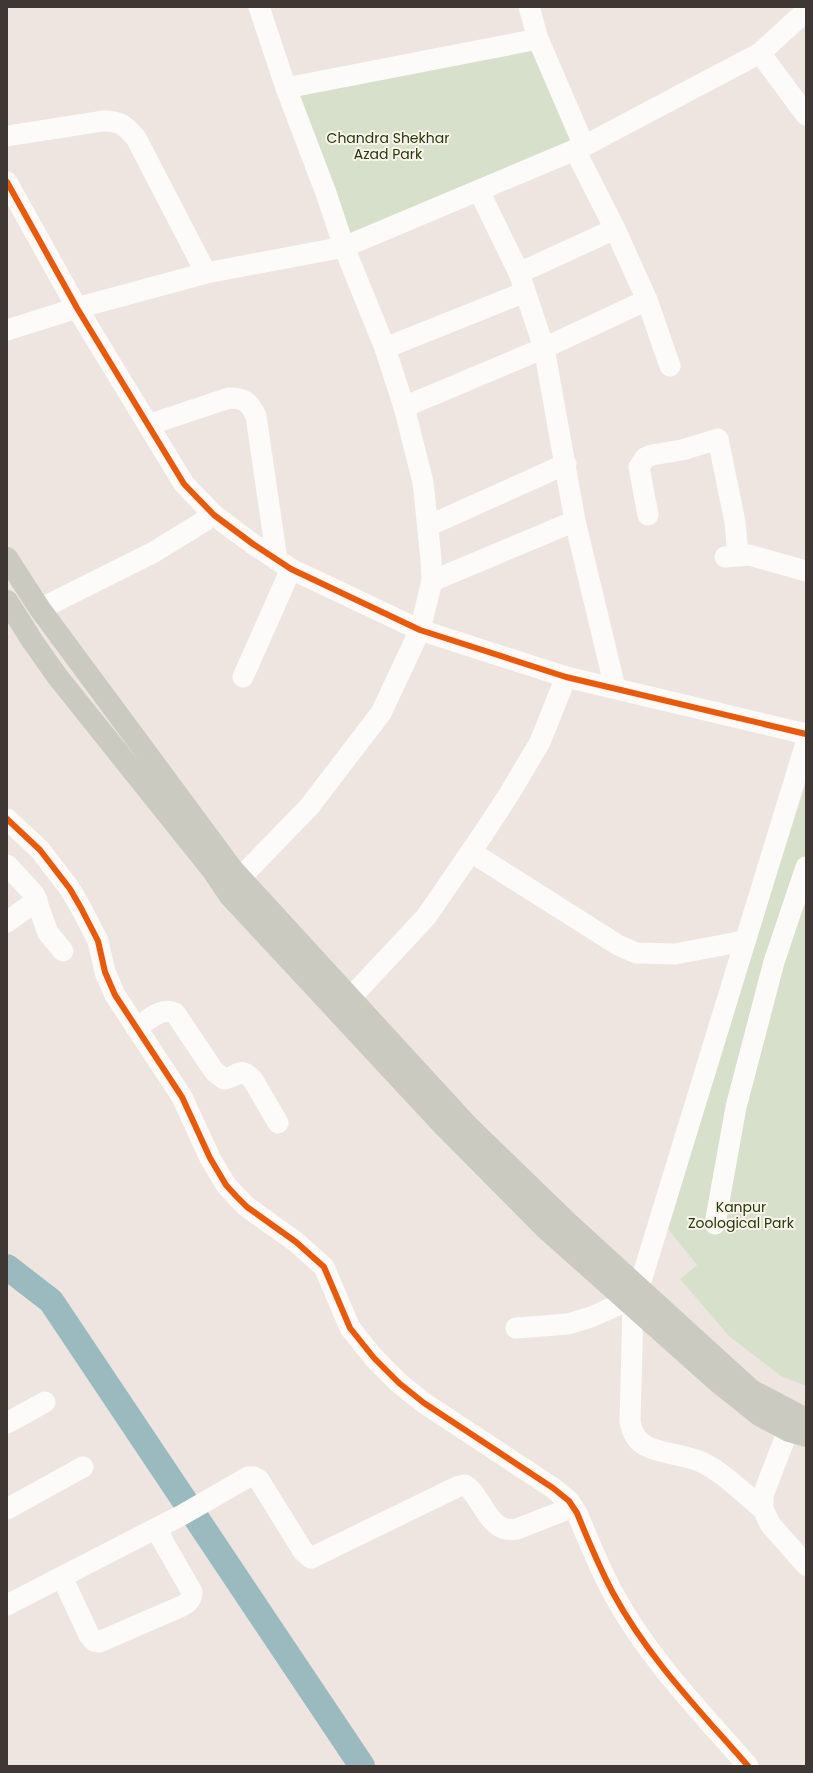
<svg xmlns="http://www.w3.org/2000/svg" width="813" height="1773" font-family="Poppins,sans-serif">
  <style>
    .green { fill: #d7e0ca }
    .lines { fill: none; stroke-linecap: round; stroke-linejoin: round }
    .river { stroke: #9ababf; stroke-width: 26 }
    .minor { stroke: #fcfbfa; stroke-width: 21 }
    .major { stroke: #cacac0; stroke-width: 22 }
    .cycleway-casing { stroke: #fcf2ed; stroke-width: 8 }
    .cycleway { stroke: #e8590c; stroke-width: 6 }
    .labels { text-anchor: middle; stroke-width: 4; stroke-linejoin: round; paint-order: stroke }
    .park-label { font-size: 14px; fill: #213c06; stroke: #fcf2ed }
  </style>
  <rect width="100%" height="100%" fill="#eee5e1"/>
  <!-- green -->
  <g class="green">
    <path d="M541 39 586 146 346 247 278 90Z"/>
    <path d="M806 783V1386L781 1376 729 1336 680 1279 697 1265 668 1229 748 964Z"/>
  </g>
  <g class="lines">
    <!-- river -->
    <path class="river" d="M7 1267 51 1301 362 1766"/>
    <!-- minor -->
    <g class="minor">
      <path d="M529 7 538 39 584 146"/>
      <path d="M760 53 806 115"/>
      <path d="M286 88 538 39"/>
      <path d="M7 136 103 121C120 121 125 125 136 138L206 273"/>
      <path d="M575 150 615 229 647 300 670 366"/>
      <path d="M7 182 77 308 184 484 214 515 253 544 291 569 420 630 566 677 806 734"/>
      <path d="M479 191 519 273 544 348 575 521 615 688"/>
      <path d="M519 273 615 229"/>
      <path d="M7 330 77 308 206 273 344 247 584 146 760 53 806 11"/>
      <path d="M385 348 525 292"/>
      <path d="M404 407 544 348 647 300"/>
      <path d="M148 425 229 398C245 398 249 402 256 416L277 560"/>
      <path d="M648 515 639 467 645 458 652 455 682 450 718 439 735 522 738 555"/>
      <path d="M428 526 566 464"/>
      <path d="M725 557 749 555 806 571"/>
      <path d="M432 581 575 521"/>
      <path d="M40 609 154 552 214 515"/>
      <path d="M243 677 291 569"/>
      <path d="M7 819 40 850 70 889 81 908 98 941 105 972 115 995 182 1097 210 1158 226 1185 236 1196 247 1207 296 1242 324 1267 350 1328 374 1358 399 1383 424 1403 553 1488 569 1501 577 1513C588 1540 599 1567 613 1593 648 1658 700 1711 748 1766"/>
      <path d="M471 852 618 945 636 953 675 954 744 941"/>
      <path d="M7 865 34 894 48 933 63 951"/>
      <path d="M226 888 240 878 309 807 381 713 420 630 432 581 431 559 423 482 404 407 385 348 344 247 326 193 286 88 259 7"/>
      <path d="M7 922 37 900"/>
      <path d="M339 1010 426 917 481 837 508 796 540 742 566 677"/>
      <path d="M136 1028C147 1021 162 1006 175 1013L214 1071 224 1079C239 1077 239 1065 253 1080L278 1123"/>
      <path d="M715 1224 736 1107 774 962 806 867"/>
      <path d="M516 1328 568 1324 591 1317 627 1301"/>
      <path d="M794 1415 763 1495V1509L770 1524 806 1565"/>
      <path d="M7 1423 45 1402"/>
      <path d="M7 1509 83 1467"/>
      <path d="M763 1509C744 1494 721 1470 699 1461 684 1455 659 1453 646 1446 636 1441 632 1432 630 1422L633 1307 806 743"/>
      <path d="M62 1577 89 1635 94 1641 99 1642 180 1607C188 1603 191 1601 192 1592L156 1529"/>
      <path d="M7 1605 182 1515 248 1477H254L259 1480 303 1551 311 1558 459 1486 465 1485 470 1489C485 1505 491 1534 517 1529L573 1507"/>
    </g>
    <!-- major -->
    <g class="major">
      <path d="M7 558 40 609 233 870 467 1125 568 1223 751 1390 806 1419"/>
      <path d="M7 601 33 642 57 676 213 871 230 896 441 1123 545 1228 719 1383 759 1415 789 1431 806 1436"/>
    </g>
    <!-- cycleway casing -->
    <g class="cycleway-casing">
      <g id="cycleway">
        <path d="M7 182 77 308 184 484 214 515 253 544 291 569 420 630 566 677 806 734"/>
        <path d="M7 819 40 850 70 889 81 908 98 941 105 972 115 995 182 1097 210 1158 226 1185 236 1196 247 1207 296 1242 324 1267 350 1328 374 1358 399 1383 424 1403 553 1488 569 1501 577 1513C588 1540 599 1567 613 1593 648 1658 700 1711 748 1766"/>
      </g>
    </g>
    <!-- cycleway -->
    <use href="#cycleway" class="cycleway"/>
  </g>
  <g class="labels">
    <!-- park labels -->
    <g class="park-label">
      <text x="388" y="143">Chandra Shekhar<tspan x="388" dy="16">Azad Park</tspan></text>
      <text x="741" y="1212">Kanpur<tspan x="741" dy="16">Zoological Park</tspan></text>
    </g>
  </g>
  <!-- border -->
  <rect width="813" height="1773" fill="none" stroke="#3e3734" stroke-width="16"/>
</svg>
